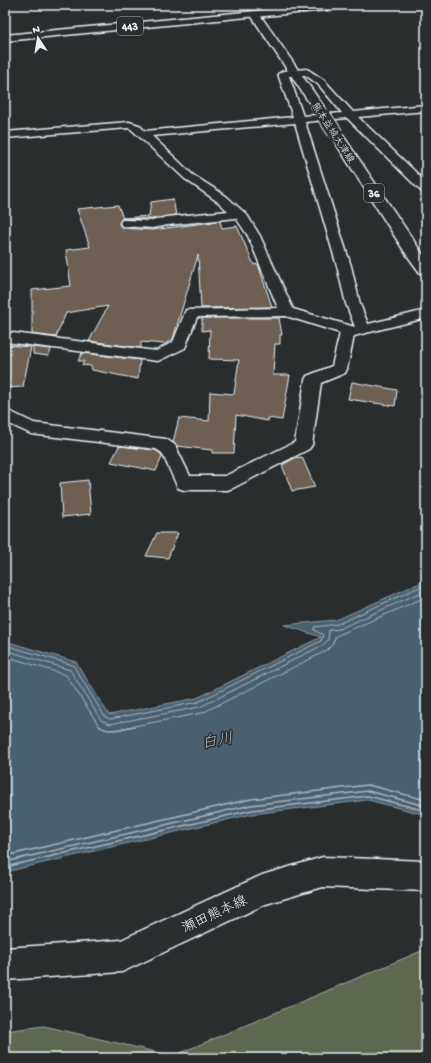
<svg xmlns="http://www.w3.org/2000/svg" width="431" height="1063" font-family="'Gochi Hand','Klee One',sans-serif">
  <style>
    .green { fill: #5c6850; stroke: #a2aca4 }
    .water { fill: #4a616e; stroke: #899ba5 }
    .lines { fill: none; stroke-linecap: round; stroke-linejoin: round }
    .shore-far1 { stroke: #a9b7c1; stroke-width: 1 }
    .shore { stroke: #a9b7c1; stroke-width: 1.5 }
    .building { fill: #6d6053; stroke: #e8f1f8 }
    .street-casing { stroke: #e8f1f8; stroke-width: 3 }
    .secondary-casing { stroke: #e8f1f8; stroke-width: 3 }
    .primary-casing { stroke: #e8f1f8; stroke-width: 3 }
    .highway-casing { stroke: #e8f1f8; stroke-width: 3 }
    .street { fill: #2a2d2e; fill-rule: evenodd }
    .secondary { fill: #2a2d2e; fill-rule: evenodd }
    .primary { fill: #2a2d2e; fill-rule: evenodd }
    .highway { fill: #2a2d2e; fill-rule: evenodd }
    .primary-bridge-far1-casing { stroke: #e8f1f8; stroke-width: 12; stroke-linecap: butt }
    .primary-bridge-casing { stroke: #e8f1f8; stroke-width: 16; stroke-linecap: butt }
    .primary-bridge-far1 { stroke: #2a2d2e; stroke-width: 10 }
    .primary-bridge { stroke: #2a2d2e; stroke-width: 14 }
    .labels { text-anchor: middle; stroke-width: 3; stroke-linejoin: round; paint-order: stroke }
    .far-street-label { font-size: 10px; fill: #e8f1f8; stroke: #2a2d2e }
    .shield { fill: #2a2d2e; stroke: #afb6bb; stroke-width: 1 }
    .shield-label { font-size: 11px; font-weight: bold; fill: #e8f1f8 }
    .near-street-label { font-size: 14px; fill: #e8f1f8; stroke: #2a2d2e }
    .near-water-label { font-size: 16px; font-style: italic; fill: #a9b7c1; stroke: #2a2d2e }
  </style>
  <rect width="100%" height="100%" fill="#2a2d2e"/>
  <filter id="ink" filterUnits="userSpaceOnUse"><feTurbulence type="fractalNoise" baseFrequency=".025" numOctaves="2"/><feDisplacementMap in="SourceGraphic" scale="8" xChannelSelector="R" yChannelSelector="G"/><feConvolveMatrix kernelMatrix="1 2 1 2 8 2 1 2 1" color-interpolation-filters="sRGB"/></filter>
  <g filter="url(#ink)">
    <!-- green -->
    <path class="green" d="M426 949V1058H5V1031L44 1026 173 1056Z"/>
    <!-- water -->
    <path class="water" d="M426 578V815L368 800 252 814 5 872V641L76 662 109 715 197 698 321 637 284 625 336 620 422 582Z"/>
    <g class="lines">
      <!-- shore-far1 -->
      <g class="shore-far1">
        <path d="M5 645 73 665 105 717 110 719 198 702 321 641 323 635 314 630V627L338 624 426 584"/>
        <path d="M5 650 70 670 101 720 110 724 200 707 323 645 328 640 329 630 339 629 426 590"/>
        <path d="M5 656 66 675 100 727"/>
        <path d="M129 727 202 713 326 651 332 645 336 636 426 597"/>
      </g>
      <!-- shore -->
      <g class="shore">
        <path d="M99 726C109 734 123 728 134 726"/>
        <path d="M5 856 251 799 368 785 426 800"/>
        <path d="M5 862 251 805 368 791 426 806"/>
        <path d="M5 867 252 810 368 796 426 811"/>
      </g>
    </g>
    <!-- building -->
    <g class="building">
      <path d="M173 199 176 215 152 219 122 218 119 224 122 228 152 230 220 221 222 228 237 226 254 265 258 264 272 307 201 308 198 255 173 339 165 344 141 342V348L89 341 108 306 66 313 56 337 32 334V290L71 286 66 250 90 247 77 209 118 205 123 218 149 216 151 202Z"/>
      <path d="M202 318H279L282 335H280V344H275L273 375H290L282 420 268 418V421L236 415 234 453H212V450L177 446 173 442 179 418 209 421 210 392 234 394 239 360 209 359 210 330 202 331Z"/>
      <path d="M5 345 31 347 23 387 5 388Z"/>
      <path d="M33 347 51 349 49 356 33 354Z"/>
      <path d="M82 353 140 360 138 379 92 370 91 366 82 365 84 361H78Z"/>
      <path d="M352 382 397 390 395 406 348 399Z"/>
      <path d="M119 446 155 450 161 454 162 457 156 471 111 462Z"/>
      <path d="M302 457 315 487 292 491 282 465 295 458Z"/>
      <path d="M88 480 91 514 62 517 60 483Z"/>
      <path d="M157 533H178L168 558 146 556Z"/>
    </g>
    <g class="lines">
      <!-- street casing -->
      <g class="street-casing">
        <path id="street" d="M307 69 324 80 353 112 426 105V111L358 117 426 182V193L422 192 347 118 305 122 351 266 360 304 368 324 426 310V318L354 336 347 369 345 373 321 383 312 445 309 449 233 488 227 490H184L178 488 162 453 156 449 31 434 5 422V409L34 423 166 439 175 445 190 476H225L295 442 305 380 307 376 332 366 340 333 286 316 197 317 185 348 158 361 5 342V332L156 351 173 342 186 310 278 308 248 236 236 218 168 225 152 228 122 226 120 223 122 220 152 221 167 217 228 211 218 202 185 179 131 129 128 128 5 138V132L129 122 139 125 145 131 293 117 278 74 283 71ZM305 75 318 84 342 113 303 116 289 76ZM295 123 337 266 346 304 355 327 293 309 260 236 247 215 226 196 193 175 152 136Z"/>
      </g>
      <!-- secondary casing -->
      <g class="secondary-casing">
        <g id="secondary">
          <path d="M318 5H352L347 8 255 17 250 14 255 11Z"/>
          <path d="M323 857 426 861V891L323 887 266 904 122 972 5 980V948L121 940 262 875Z"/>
        </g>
      </g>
      <!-- primary casing -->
      <g class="primary-casing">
        <g id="primary">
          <path d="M255 11 258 12 324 107 322 110H314L250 14Z"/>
          <path d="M336 130 340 131 426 259V275L420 273 404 251 330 134 332 131Z"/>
        </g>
      </g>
      <!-- highway casing -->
      <g class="highway-casing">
        <path id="highway" d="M255 11 258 12 260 14 258 16 5 41V35Z"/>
      </g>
      <!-- street -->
      <use href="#street" class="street"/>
      <!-- secondary -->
      <use href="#secondary" class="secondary"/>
      <!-- primary -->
      <use href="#primary" class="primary"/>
      <!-- highway -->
      <use href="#highway" class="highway"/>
      <!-- primary-bridge-far1 casing -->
      <g class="primary-bridge-far1-casing">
        <path id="primary-bridge-far1" d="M318 107 325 117"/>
      </g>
      <!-- primary-bridge casing -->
      <g class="primary-bridge-casing">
        <path id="primary-bridge" d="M324 116 336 134"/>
      </g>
      <!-- primary-bridge-far1 -->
      <use href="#primary-bridge-far1" class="primary-bridge-far1"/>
      <!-- primary-bridge -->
      <use href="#primary-bridge" class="primary-bridge"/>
    </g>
  </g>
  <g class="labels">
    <!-- far-street labels -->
    <g class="far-street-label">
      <text transform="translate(334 132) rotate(57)" y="4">熊本益城大津線</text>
    </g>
    <!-- shield labels -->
    <g class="shield">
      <rect x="117" y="17" width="26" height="18" rx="3"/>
      <rect x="364" y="184" width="20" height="18" rx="3"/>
    </g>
    <g class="shield-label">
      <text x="130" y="30">443</text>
      <text x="374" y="197">36</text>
    </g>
    <!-- near-street labels -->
    <g class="near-street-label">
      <text transform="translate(214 913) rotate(-25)" y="5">瀬田熊本線</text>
    </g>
    <!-- near-water labels -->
    <g class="near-water-label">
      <text transform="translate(217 739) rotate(-10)" y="6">白川</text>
    </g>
  </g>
  <!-- margin -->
  <rect width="431" height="1063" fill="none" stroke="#2a2d2e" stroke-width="20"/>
  <rect x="10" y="10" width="411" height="1043" fill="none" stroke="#e8f1f8" stroke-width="1.5" filter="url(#ink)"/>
  <!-- north arrow -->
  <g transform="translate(38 38) rotate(348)" stroke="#2a2d2e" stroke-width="3" paint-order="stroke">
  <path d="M0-3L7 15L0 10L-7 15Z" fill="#e8f1f8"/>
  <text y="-6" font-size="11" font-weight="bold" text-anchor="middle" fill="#e8f1f8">N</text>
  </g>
</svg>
